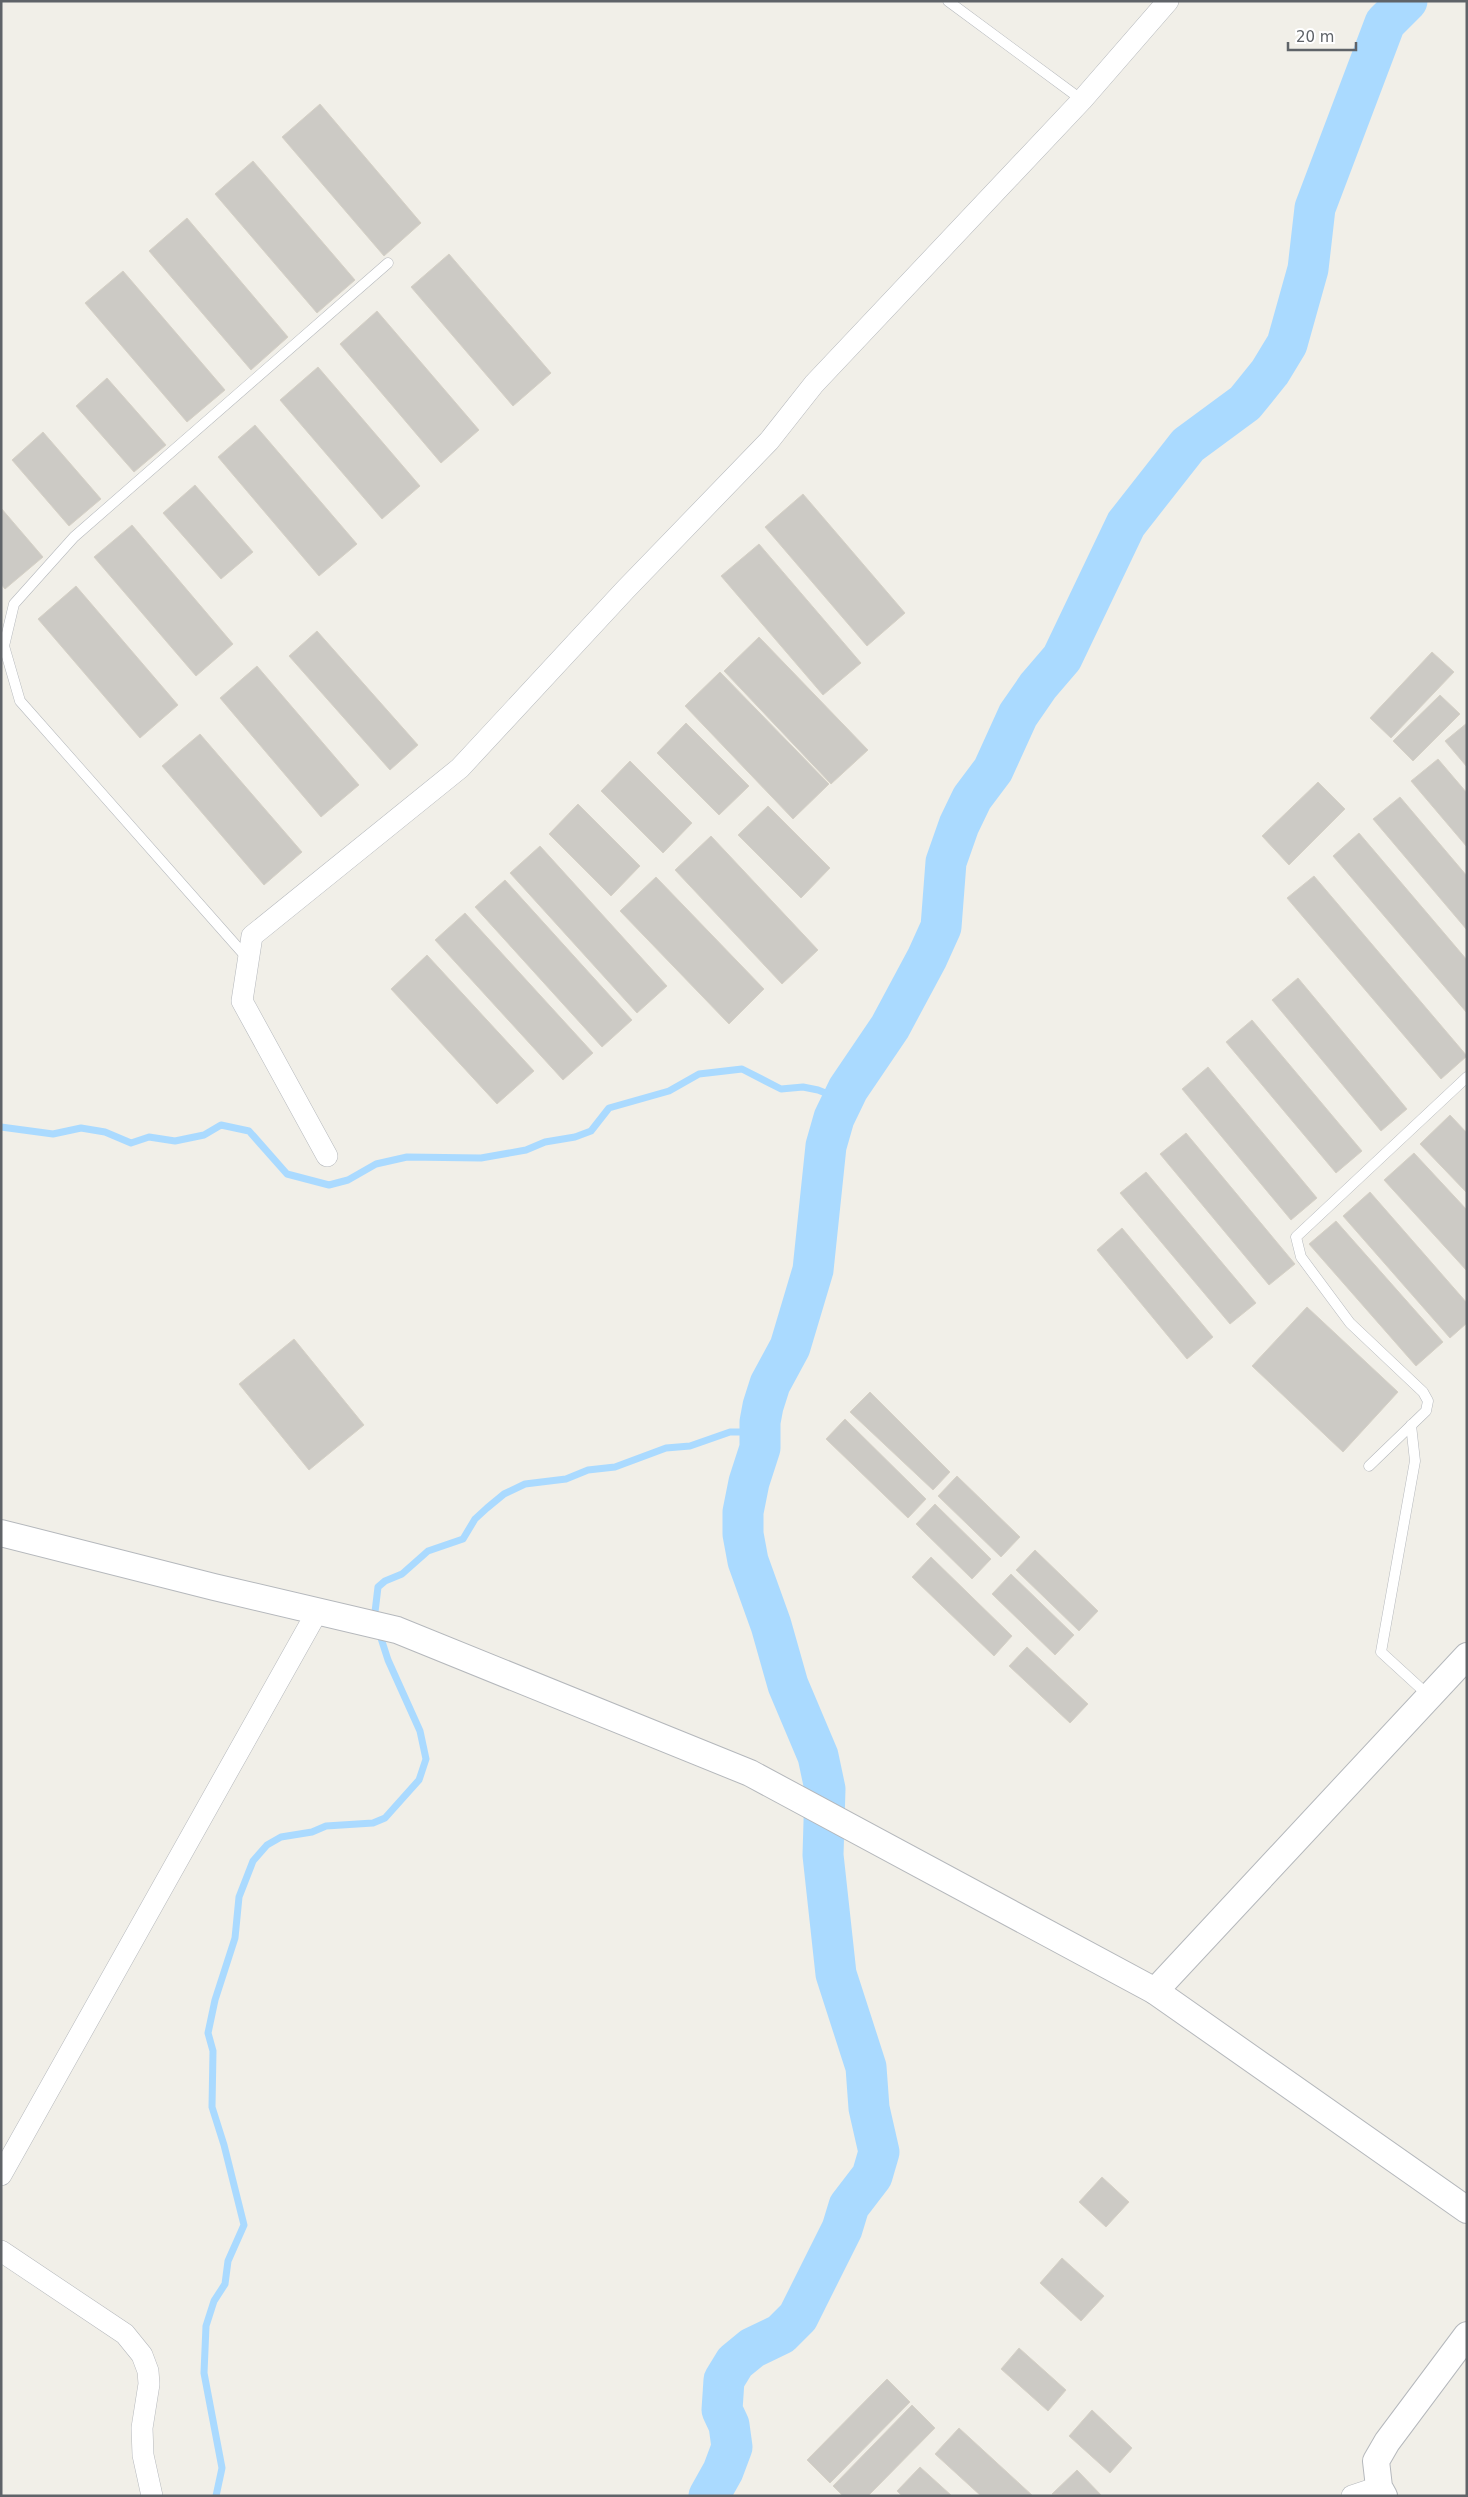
<svg xmlns="http://www.w3.org/2000/svg" width="1468" height="2497" font-family="'DejaVu Sans',sans-serif">
  <style>
    .lines { fill: none; stroke-linecap: round; stroke-linejoin: round }
    .stream { stroke: #aadaff; stroke-width: 7 }
    .river { stroke: #aadaff; stroke-width: 41 }
    .building { fill: #cccac5; stroke: #d6d1c6 }
    .service-casing { stroke: #b5b8bc; stroke-width: 11 }
    .minor-casing { stroke: #b5b8bc; stroke-width: 22 }
    .tertiary-casing { stroke: #b5b8bc; stroke-width: 28 }
    .service { stroke: #fff; stroke-width: 10 }
    .minor { stroke: #fff; stroke-width: 21 }
    .tertiary { stroke: #fff; stroke-width: 26 }
  </style>
  <rect width="100%" height="100%" fill="#f1efe8"/>
  <g class="lines">
    <!-- stream -->
    <g class="stream">
      <path d="M1 1127 53 1134 81 1128 105 1132 131 1143 149 1137 175 1141 204 1135 221 1125 249 1131 287 1174 329 1185 348 1180 376 1164 407 1157 481 1158 526 1150 545 1142 575 1137 591 1131 609 1108 669 1091 699 1074 742 1069 781 1089 803 1087 818 1090 843 1100"/>
      <path d="M377 1619 375 1612 378 1587 385 1581 402 1574 428 1551 463 1539 475 1519 487 1508 504 1494 525 1484 566 1479 588 1470 615 1467 666 1448 690 1446 730 1432H760"/>
      <path d="M216 2496 222 2468 204 2373 206 2326 214 2301 225 2284 228 2261 244 2225 224 2145 212 2107 213 2051 208 2033 215 2000 235 1938 239 1897 253 1861 267 1845 281 1837 312 1832 326 1826 373 1823 385 1818 419 1780 426 1759 420 1731 388 1660 379 1632"/>
    </g>
    <!-- river -->
    <path class="river" d="M709 2496 723 2471 732 2447 729 2425 722 2410 724 2380 735 2362 752 2348 781 2334 798 2317 842 2229 849 2206 872 2176 879 2152 869 2108 866 2067 836 1974 823 1855 825 1789 818 1756 788 1685 771 1625 748 1561 743 1534V1512L749 1482 760 1448V1422L763 1406 770 1384 790 1347 813 1270 826 1146 834 1118 848 1089 890 1027 927 958 941 927 946 862 959 825 972 798 993 770 1018 715 1038 686 1062 658 1126 524 1188 445 1245 403 1270 372 1287 344 1308 269 1315 208 1385 23 1407 1"/>
  </g>
  <!-- building -->
  <g class="building">
    <path d="M320 104 421 223 384 256 282 137Z"/>
    <path d="M253 161 355 280 317 313 215 194Z"/>
    <path d="M187 218 288 337 251 370 149 251Z"/>
    <path d="M449 254 551 373 513 406 411 287Z"/>
    <path d="M123 271 225 390 187 422 85 303Z"/>
    <path d="M377 311 479 430 441 463 340 344Z"/>
    <path d="M318 367 420 486 382 519 280 400Z"/>
    <path d="M107 378 166 445 134 472 76 406Z"/>
    <path d="M255 425 357 544 319 576 218 457Z"/>
    <path d="M43 432 101 499 69 526 12 460Z"/>
    <path d="M195 485 253 552 221 579 163 513Z"/>
    <path d="M803 494 905 613 867 646 765 527Z"/>
    <path d="M1 508 43 557 5 589 1 584Z"/>
    <path d="M132 525 233 644 196 676 94 557Z"/>
    <path d="M759 544 861 663 823 695 721 576Z"/>
    <path d="M76 586 178 705 140 738 38 619Z"/>
    <path d="M317 631 418 745 390 770 289 656Z"/>
    <path d="M759 637 868 750 831 784 724 671Z"/>
    <path d="M1432 652 1454 672 1391 738 1370 718Z"/>
    <path d="M257 666 359 785 321 817 220 698Z"/>
    <path d="M720 672 829 784 793 819 685 706Z"/>
    <path d="M1440 695 1460 714 1413 761 1393 741Z"/>
    <path d="M686 723 749 786 719 815 657 753Z"/>
    <path d="M1467 723V767L1445 741Z"/>
    <path d="M200 734 302 852 264 885 162 766Z"/>
    <path d="M1438 759 1467 793V847L1411 781Z"/>
    <path d="M630 761 692 823 663 853 601 791Z"/>
    <path d="M1318 782 1345 809 1289 865 1262 836Z"/>
    <path d="M1400 797 1467 876V930L1373 819Z"/>
    <path d="M578 804 640 866 611 896 549 834Z"/>
    <path d="M768 806 830 868 801 898 738 835Z"/>
    <path d="M1359 833 1467 960V1013L1333 856Z"/>
    <path d="M711 836 818 950 782 984 675 870Z"/>
    <path d="M540 846 667 986 637 1013 510 873Z"/>
    <path d="M1314 876 1467 1056 1441 1079 1287 898Z"/>
    <path d="M656 877 764 989 729 1024 620 911Z"/>
    <path d="M505 880 632 1020 602 1047 475 907Z"/>
    <path d="M465 913 593 1053 563 1080 435 940Z"/>
    <path d="M427 955 534 1071 497 1104 391 989Z"/>
    <path d="M1298 978 1407 1109 1381 1131 1272 1000Z"/>
    <path d="M1252 1020 1362 1151 1336 1173 1226 1042Z"/>
    <path d="M1208 1067 1317 1198 1291 1220 1182 1089Z"/>
    <path d="M1450 1115 1467 1133V1193L1420 1144Z"/>
    <path d="M1186 1133 1295 1264 1269 1285 1160 1154Z"/>
    <path d="M1414 1153 1467 1210V1271L1384 1180Z"/>
    <path d="M1146 1172 1256 1303 1230 1324 1120 1193Z"/>
    <path d="M1370 1192 1467 1303V1323L1450 1338 1343 1216Z"/>
    <path d="M1336 1221 1443 1342 1416 1366 1309 1244Z"/>
    <path d="M1122 1228 1213 1337 1187 1359 1097 1250Z"/>
    <path d="M1307 1307 1398 1392 1343 1452 1252 1366Z"/>
    <path d="M294 1339 364 1425 309 1470 239 1384Z"/>
    <path d="M870 1392 950 1472 933 1490 850 1412Z"/>
    <path d="M845 1419 926 1499 908 1518 826 1439Z"/>
    <path d="M957 1476 1020 1537 1001 1557 938 1496Z"/>
    <path d="M935 1504 991 1559 972 1579 916 1524Z"/>
    <path d="M1035 1550 1098 1611 1079 1631 1016 1570Z"/>
    <path d="M931 1557 1012 1636 994 1656 912 1577Z"/>
    <path d="M1011 1574 1074 1635 1055 1655 992 1594Z"/>
    <path d="M1027 1647 1088 1704 1070 1723 1009 1666Z"/>
    <path d="M1102 2177 1129 2202 1106 2227 1079 2202Z"/>
    <path d="M1062 2258 1104 2296 1081 2321 1040 2283Z"/>
    <path d="M1019 2348 1066 2390 1048 2411 1001 2369Z"/>
    <path d="M887 2379 910 2402 830 2483 807 2460Z"/>
    <path d="M912 2405 935 2428 868 2496H843L833 2486Z"/>
    <path d="M1092 2410 1132 2448 1110 2473 1069 2436Z"/>
    <path d="M959 2428 1033 2496H981L935 2454Z"/>
    <path d="M920 2467 952 2496H902L897 2491Z"/>
    <path d="M1077 2470 1102 2496 1052 2494Z"/>
  </g>
  <g class="lines">
    <!-- service casing -->
    <g class="service-casing">
      <g id="service">
        <path d="M948 1 1082 100"/>
        <path d="M248 959 20 701 4 646 14 604 74 537 388 263"/>
        <path d="M1411 1425 1415 1461 1381 1652 1428 1695"/>
        <path d="M1369 1466 1426 1411 1428 1401 1423 1392 1350 1323 1301 1257 1296 1237 1467 1077"/>
      </g>
    </g>
    <!-- minor casing -->
    <g class="minor-casing">
      <g id="minor">
        <path d="M327 1156 242 1001 252 936 460 768 625 590 769 441 814 384 1082 100 1168 1"/>
        <path d="M1 2175 317 1612"/>
        <path d="M1 2251 125 2334 142 2355 148 2371 149 2384 142 2428 143 2455 152 2496"/>
        <path d="M1352 2496 1379 2487"/>
      </g>
    </g>
    <!-- tertiary casing -->
    <g class="tertiary-casing">
      <g id="tertiary">
        <path d="M1 1533 214 1587 397 1630 750 1773 1155 1991 1467 2210"/>
        <path d="M1155 1991 1467 1656"/>
        <path d="M1384 2496 1379 2487 1376 2461 1387 2442 1467 2335"/>
      </g>
    </g>
    <!-- service -->
    <use href="#service" class="service"/>
    <!-- minor -->
    <use href="#minor" class="minor"/>
    <!-- tertiary -->
    <use href="#tertiary" class="tertiary"/>
  </g>
  <!-- border -->
  <rect width="1468" height="2497" fill="none" stroke="#5f6368" stroke-width="5"/>
  <!-- scale -->
  <path d="M1288 42v8h68v-8" fill="none" stroke="#5f6368" stroke-width="2.5"/>
  <text x="1296" y="42" font-size="15" fill="#5f6368" stroke="#ffffff" stroke-width="4" paint-order="stroke">20 m</text>
</svg>
